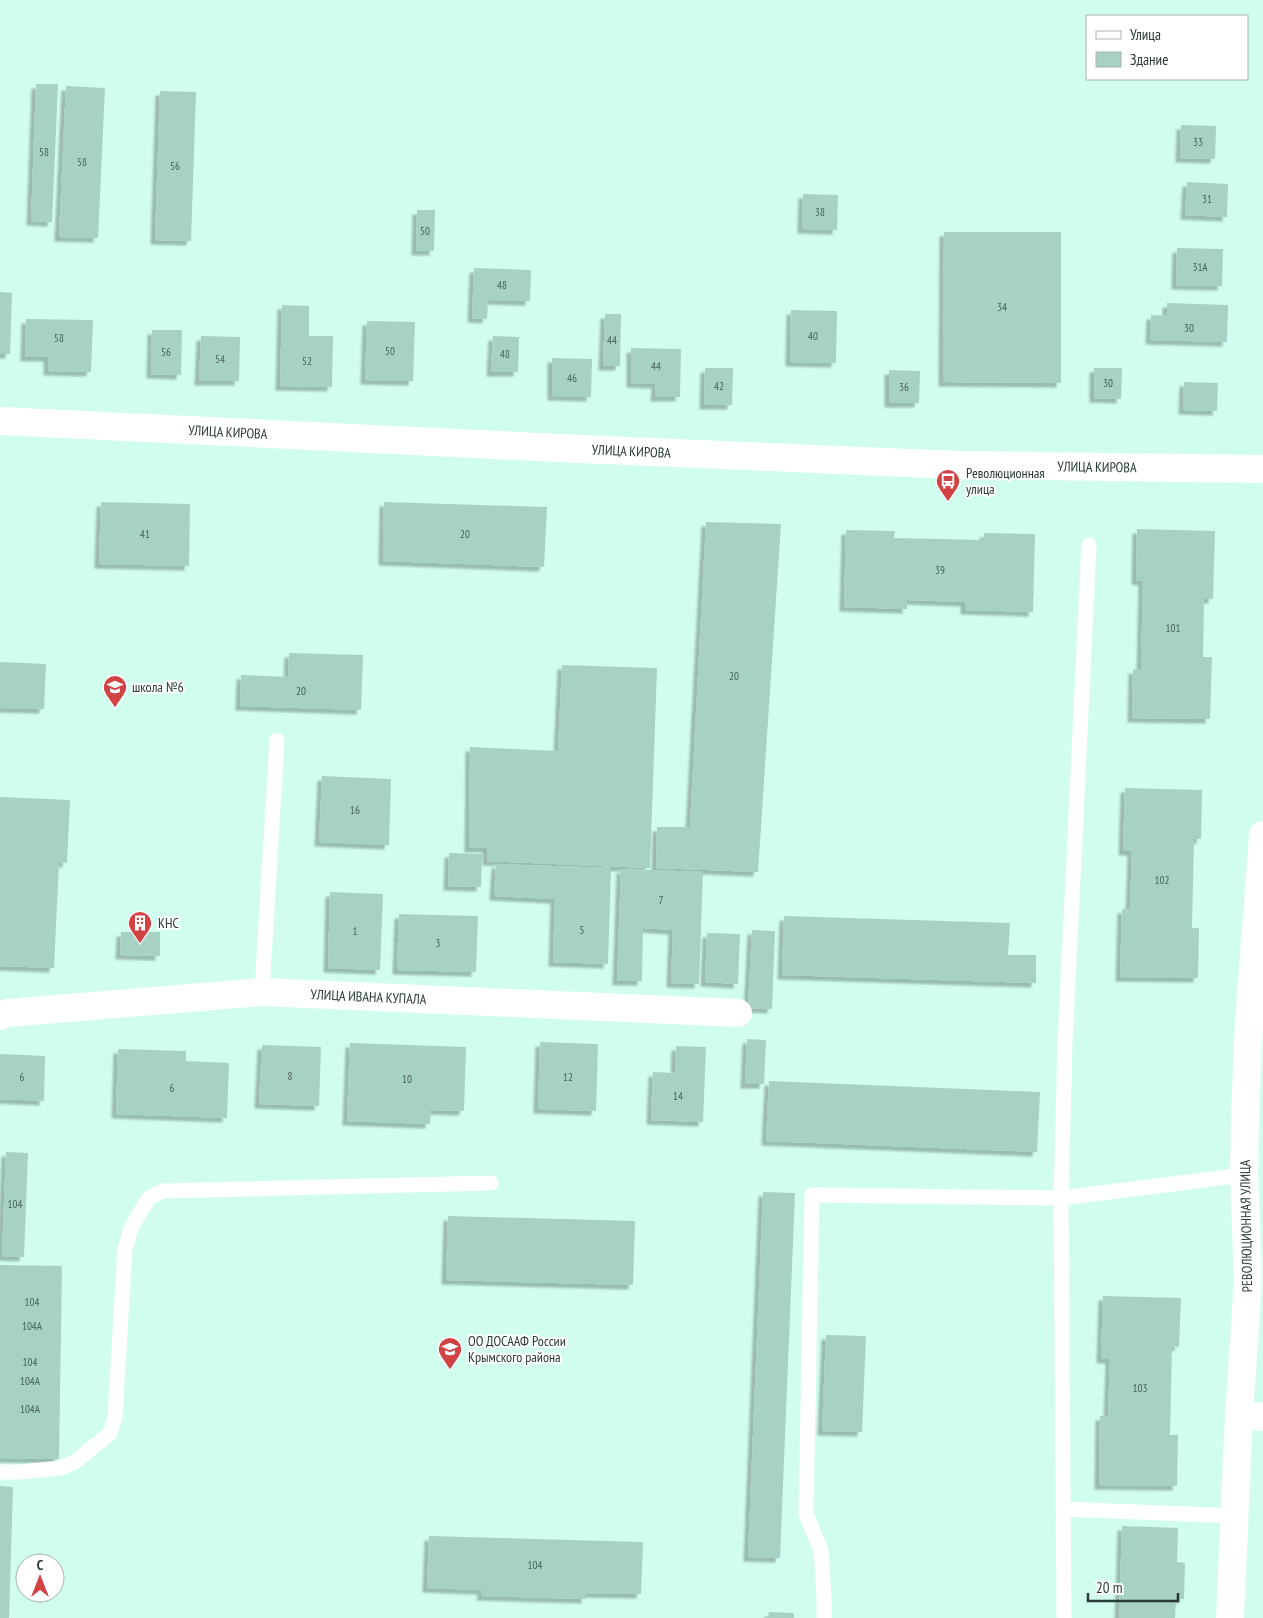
<svg xmlns="http://www.w3.org/2000/svg" width="1263" height="1618" font-family="'PT Sans Narrow',sans-serif">
  <style>
    .building { fill: #a6d1c4; filter: url(#shadow) }
    .lines { fill: none; stroke-linecap: round; stroke-linejoin: round }
    .service { stroke: #fff; stroke-width: 15 }
    .minor { stroke: #fff; stroke-width: 28 }
    .secondary { stroke: #fff; stroke-width: 28 }
    .labels { text-anchor: middle; stroke-width: 4; stroke-linejoin: round; paint-order: stroke }
    .number-label { font-size: 11px; fill: #486059 }
    .street-label { font-size: 14px; fill: #293b35; stroke: #fff }
    .poi-label { font-size: 14px; fill: #293b35; stroke: #fff; text-anchor: start }
  </style>
  <defs>
    <filter id="shadow"><feDropShadow dx="-4.5" dy="4.5" stdDeviation="1" flood-color="#0004"/></filter>
  </defs>
  <rect width="100%" height="100%" fill="#d1fdef"/>
  <!-- building -->
  <g class="building">
    <path d="M36 84H58L52 222 31 221Z"/>
    <path d="M66 86 105 88 98 238 59 237Z"/>
    <path d="M160 91 196 92 191 241 155 240Z"/>
    <path d="M1181 125 1216 126 1215 159 1180 158Z"/>
    <path d="M1187 182 1228 184 1227 217 1185 215Z"/>
    <path d="M803 194 838 195 837 230 802 229Z"/>
    <path d="M417 210H435L434 251H416Z"/>
    <path d="M944 232H1061V383L943 382Z"/>
    <path d="M1177 248 1223 249 1222 286 1176 285Z"/>
    <path d="M474 268 531 270 530 301 488 300 487 319 472 318Z"/>
    <path d="M0 292 12 293 10 354H0Z"/>
    <path d="M1167 303 1228 305 1227 342 1150 340 1151 315 1167 316Z"/>
    <path d="M282 305 309 306V336H333L332 387 280 386Z"/>
    <path d="M791 310 837 311 836 363 790 362Z"/>
    <path d="M605 314H621L620 366H603Z"/>
    <path d="M26 319 93 320 91 372 48 371V357H25Z"/>
    <path d="M367 321 415 322 413 381 365 380Z"/>
    <path d="M152 330H182L181 375 151 374Z"/>
    <path d="M201 336 240 337 239 381H199Z"/>
    <path d="M493 336 519 337 518 372H491Z"/>
    <path d="M631 348 681 349 680 397H655L656 384 631 383Z"/>
    <path d="M552 358 592 359 591 397 552 396Z"/>
    <path d="M705 368H733L732 405H704Z"/>
    <path d="M1094 368H1122L1121 399 1094 398Z"/>
    <path d="M889 370 920 371 919 403H889Z"/>
    <path d="M1184 382 1218 383 1217 411 1183 410Z"/>
    <path d="M101 502 190 504 189 566 99 564Z"/>
    <path d="M384 502 547 507 544 567 383 561Z"/>
    <path d="M706 522 781 524 758 872 656 868 657 827H690Z"/>
    <path d="M1137 529 1215 531 1213 599H1204L1203 657H1212L1210 719 1132 718 1133 669 1141 670 1143 581 1136 580Z"/>
    <path d="M846 530 895 531 894 538 984 540V533L1035 534 1033 612 965 610V602L907 600V609L844 607Z"/>
    <path d="M289 653 363 655 361 710 240 706 241 675 288 677Z"/>
    <path d="M0 662 46 664 44 709 0 708Z"/>
    <path d="M562 665 657 668 650 868 487 861V848H469L470 747 558 751Z"/>
    <path d="M322 776 391 779 389 845 319 842Z"/>
    <path d="M1125 788 1202 790 1201 839H1194L1192 928H1199L1198 978 1120 977 1122 909H1130L1132 851H1123Z"/>
    <path d="M0 797 70 800 67 863 59 862 54 968 0 966Z"/>
    <path d="M449 853 482 854 481 887 448 886Z"/>
    <path d="M496 864 611 868 608 964 553 962 555 899 494 896Z"/>
    <path d="M621 869 703 872 699 984 671 983 673 930 643 928 642 981H617Z"/>
    <path d="M330 892 383 894 380 970 328 968Z"/>
    <path d="M399 914 478 916 476 972 397 970Z"/>
    <path d="M784 916 1010 923 1008 955H1036V983L782 975Z"/>
    <path d="M752 930 775 931 772 1009 748 1008Z"/>
    <path d="M121 932H160V956L120 955Z"/>
    <path d="M707 933 740 934 738 984 705 982Z"/>
    <path d="M747 1039 766 1040 764 1084H745Z"/>
    <path d="M540 1042 598 1044 596 1111 538 1109Z"/>
    <path d="M350 1043 466 1047 464 1111 431 1110 430 1124 347 1121Z"/>
    <path d="M262 1045 321 1047 319 1106 259 1104Z"/>
    <path d="M676 1046 706 1047 703 1122 651 1120 653 1072 675 1073Z"/>
    <path d="M118 1049 186 1051V1061L229 1063 227 1118 116 1114Z"/>
    <path d="M0 1054 45 1056 44 1101 0 1099Z"/>
    <path d="M769 1081 1040 1092 1037 1152 766 1141Z"/>
    <path d="M6 1152 28 1153 24 1257 2 1256Z"/>
    <path d="M763 1192 795 1193 780 1558 748 1557Z"/>
    <path d="M448 1216 635 1221 633 1285 446 1280Z"/>
    <path d="M0 1265 62 1266 59 1459 0 1458Z"/>
    <path d="M1103 1296 1181 1298 1179 1347 1172 1346 1170 1435H1178L1177 1486 1099 1485 1100 1416H1108L1110 1359H1101Z"/>
    <path d="M826 1335 866 1336 862 1432 822 1431Z"/>
    <path d="M0 1486 13 1487 9 1618H0Z"/>
    <path d="M1122 1526 1178 1528 1177 1562 1185 1563 1184 1599 1176 1598 1175 1618H1119Z"/>
    <path d="M429 1536 643 1542 641 1594 586 1593V1599L481 1596 482 1590 427 1588Z"/>
    <path d="M769 1612 794 1613V1618H768Z"/>
  </g>
  <g class="lines">
    <!-- service -->
    <g class="service">
      <path d="M262 992 277 740"/>
      <path d="M0 1472H20L60 1468 75 1462 110 1433 115 1417 125 1248 132 1226 149 1198 162 1191 491 1183"/>
      <path d="M1063 1509 1236 1516"/>
      <path d="M824 1618V1596L821 1550 806 1514 812 1195 1061 1198 1244 1175"/>
      <path d="M1064 1618 1061 1198 1065 1045 1089 545"/>
    </g>
    <!-- minor -->
    <g class="minor">
      <path id="s1" d="M0 1016 7 1013 262 992 738 1013"/>
      <path d="M1239 1415 1263 1417"/>
      <path d="M1230 1618 1239 1415 1248 1280 1244 1175 1245 1113 1249 1024 1263 835"/>
    </g>
    <!-- secondary -->
    <path class="secondary" id="s2" d="M0 421 580 449 958 465 1263 469"/>
  </g>
  <!-- icons -->
  <defs>
    <g id="bus-pin" transform="scale(1.25)"><path d="M0 17L-7.5 6A9.5 9.5 0 1 1 7.5 6Z" fill="#d14244" stroke="#fff"/><path d="M-5-6H5V4H4V6H2V4H-2V6H-4V4H-5ZM-3.5-4V0h7V-4ZM-3.5 1.2v1.5H-2V1.2ZM2 1.2v1.5H3.5V1.2Z" fill="#fff"/></g>
    <g id="school-pin" transform="scale(1.25)"><path d="M0 17L-7.5 6A9.5 9.5 0 1 1 7.5 6Z" fill="#d14244" stroke="#fff"/><path d="M0-5L7-2L0 1L-7-2ZM-4 1L0 2.5L4 1V4Q0 6-4 4Z" fill="#fff"/></g>
    <g id="building-pin" transform="scale(1.25)"><path d="M0 17L-7.5 6A9.5 9.5 0 1 1 7.5 6Z" fill="#d14244" stroke="#fff"/><path d="M-4-6H4V6H1V3H-1V6H-4ZM-2.5-4.3h1.7v1.8h-1.7ZM.8-4.3h1.7v1.8H.8ZM-2.5-1h1.7V.8h-1.7ZM.8-1h1.7V.8H.8Z" fill="#fff"/></g>
    <g id="university-pin" transform="scale(1.25)"><path d="M0 17L-7.5 6A9.5 9.5 0 1 1 7.5 6Z" fill="#d14244" stroke="#fff"/><path d="M0-5L7-2L0 1L-7-2ZM-4 1L0 2.5L4 1V4Q0 6-4 4Z" fill="#fff"/></g>
  </defs>
  <g fill-rule="evenodd">
    <use href="#bus-pin" x="948" y="481"/>
    <use href="#school-pin" x="115" y="687"/>
    <use href="#building-pin" x="140" y="923"/>
    <use href="#university-pin" x="450" y="1349"/>
  </g>
  <g class="labels">
    <!-- number labels -->
    <g class="number-label">
      <text x="1198" y="146">33</text>
      <text x="44" y="156">58</text>
      <text x="82" y="166">58</text>
      <text x="175" y="170">56</text>
      <text x="1207" y="203">31</text>
      <text x="820" y="216">38</text>
      <text x="425" y="235">50</text>
      <text x="1200" y="271">31А</text>
      <text x="502" y="289">48</text>
      <text x="1002" y="311">34</text>
      <text x="1189" y="332">30</text>
      <text x="813" y="340">40</text>
      <text x="59" y="342">58</text>
      <text x="612" y="344">44</text>
      <text x="390" y="355">50</text>
      <text x="166" y="356">56</text>
      <text x="505" y="358">48</text>
      <text x="220" y="363">54</text>
      <text x="307" y="365">52</text>
      <text x="656" y="370">44</text>
      <text x="572" y="382">46</text>
      <text x="1108" y="387">30</text>
      <text x="719" y="390">42</text>
      <text x="904" y="391">36</text>
      <text x="145" y="538">41</text>
      <text x="465" y="538">20</text>
      <text x="940" y="574">39</text>
      <text x="1173" y="632">101</text>
      <text x="734" y="680">20</text>
      <text x="301" y="695">20</text>
      <text x="355" y="814">16</text>
      <text x="1162" y="884">102</text>
      <text x="661" y="904">7</text>
      <text x="582" y="934">5</text>
      <text x="355" y="935">1</text>
      <text x="438" y="947">3</text>
      <text x="290" y="1080">8</text>
      <text x="22" y="1081">6</text>
      <text x="568" y="1081">12</text>
      <text x="407" y="1083">10</text>
      <text x="172" y="1092">6</text>
      <text x="678" y="1100">14</text>
      <text x="15" y="1208">104</text>
      <text x="32" y="1306">104</text>
      <text x="32" y="1330">104А</text>
      <text x="30" y="1366">104</text>
      <text x="30" y="1385">104А</text>
      <text x="1140" y="1392">103</text>
      <text x="30" y="1413">104А</text>
      <text x="535" y="1569">104</text>
    </g>
    <!-- street labels -->
    <g class="street-label">
      <text dy="5" stroke="none"><textPath href="#s2" startOffset="228">УЛИЦА КИРОВА</textPath></text>
      <text dy="5" stroke="none"><textPath href="#s2" startOffset="632">УЛИЦА КИРОВА</textPath></text>
      <text dy="5" stroke="none"><textPath href="#s2" startOffset="1098">УЛИЦА КИРОВА</textPath></text>
      <text dy="5" stroke="none"><textPath href="#s1" startOffset="370">УЛИЦА ИВАНА КУПАЛА</textPath></text>
      <text transform="translate(1246 1226) rotate(-91)" y="5">РЕВОЛЮЦИОННАЯ УЛИЦА</text>
    </g>
    <!-- poi labels -->
    <g class="poi-label">
      <text x="966" y="478">Революционная<tspan x="966" dy="16">улица</tspan></text>
      <text x="132" y="692">школа №6</text>
      <text x="158" y="928">КНС</text>
      <text x="468" y="1346">ОО ДОСААФ России<tspan x="468" dy="16">Крымского района</tspan></text>
    </g>
  </g>
  <!-- legend -->
  <rect x="1086" y="15" width="162" height="65" fill="#ffffff" stroke="#a9b1ae"/>
  <rect x="1096" y="31" width="25" height="8" fill="#ffffff" stroke="#a9b1ae"/>
  <text x="1130" y="40" font-size="15" fill="#293b35">Улица</text>
  <rect x="1096" y="52" width="25" height="15" fill="#a6d1c4" stroke="#a9b1ae"/>
  <text x="1130" y="65" font-size="15" fill="#293b35">Здание</text>
  <!-- north arrow -->
  <g transform="translate(40 1578)"><circle r="24" fill="#ffffff" stroke="#a9b1ae"/>
  <path d="M0-4L9 19L0 12L-9 19Z" fill="#d14244"/>
  <text y="-8" font-size="14" font-weight="bold" text-anchor="middle" fill="#293b35">С</text>
  </g>
  <!-- scale -->
  <path d="M1088 1593v8h90v-8" fill="none" stroke="#293b35" stroke-width="2.5"/>
  <text x="1096" y="1593" font-size="15" fill="#293b35" stroke="#ffffff" stroke-width="4" paint-order="stroke">20 m</text>
</svg>
